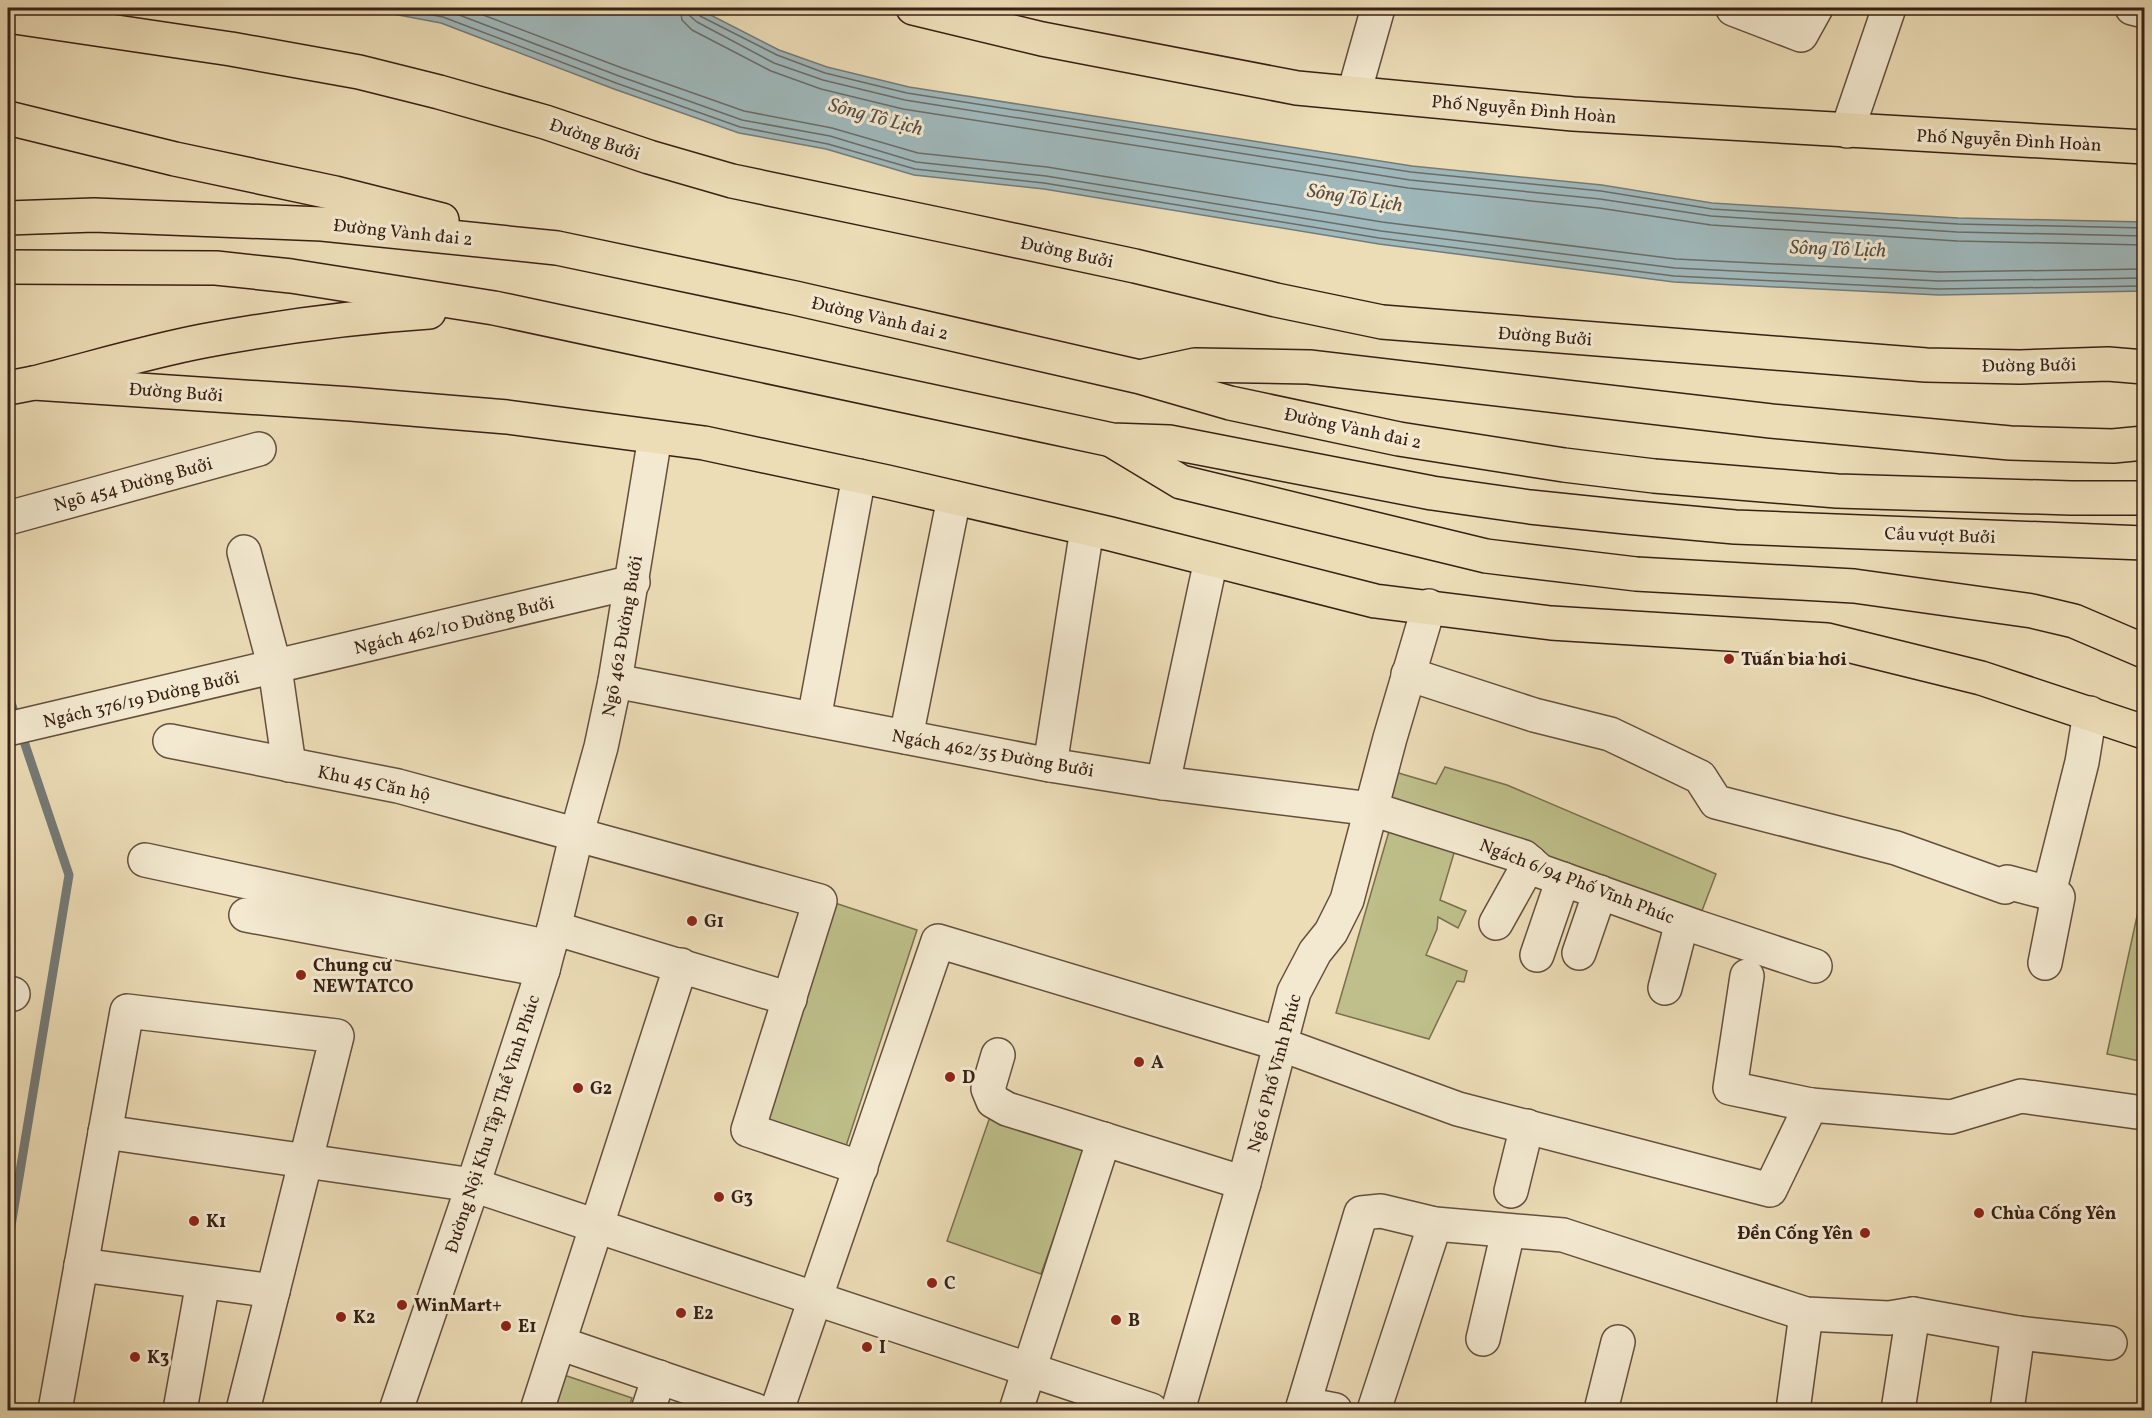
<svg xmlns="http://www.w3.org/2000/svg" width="2152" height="1418" font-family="Vollkorn,serif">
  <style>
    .green { fill: #bebf8a; stroke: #7a704f; stroke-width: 1.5 }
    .water { fill: #9fb8bb; stroke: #757b78; stroke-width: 1.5 }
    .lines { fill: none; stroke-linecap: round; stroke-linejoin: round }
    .shore { stroke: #6b6c68; stroke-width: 1.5 }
    .stream { stroke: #757b78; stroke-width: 9 }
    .minor-casing { stroke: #644f3d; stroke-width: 36 }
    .major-casing { stroke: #372014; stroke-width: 36 }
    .highway-casing { stroke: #372014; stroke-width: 36 }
    .minor { stroke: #f3e9d0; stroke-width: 33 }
    .major { stroke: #ecddb7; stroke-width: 33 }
    .highway { stroke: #ecddb7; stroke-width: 33 }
    .poi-dot { fill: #8f2418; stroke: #f3e9d0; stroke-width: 2 }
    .labels { text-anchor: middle; stroke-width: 6; stroke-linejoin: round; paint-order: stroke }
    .street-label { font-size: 18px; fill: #372014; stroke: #f3e9d0 }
    .poi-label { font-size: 18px; font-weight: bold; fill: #372014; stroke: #f3e9d0; text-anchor: start }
    .water-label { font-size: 20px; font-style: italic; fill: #564e46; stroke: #f3e9d0 }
  </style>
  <rect width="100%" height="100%" fill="#ecddb7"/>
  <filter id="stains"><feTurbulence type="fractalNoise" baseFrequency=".00333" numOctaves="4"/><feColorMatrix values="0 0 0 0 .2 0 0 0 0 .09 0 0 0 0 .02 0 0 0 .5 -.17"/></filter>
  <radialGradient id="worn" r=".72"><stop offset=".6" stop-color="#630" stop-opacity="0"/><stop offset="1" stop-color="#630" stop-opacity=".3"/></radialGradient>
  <!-- green -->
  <g class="green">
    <path d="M1445 767 1507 785 1716 874 1700 916 1390 800 1395 772 1436 784Z"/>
    <path d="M1392 821 1457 843 1440 900 1466 911 1458 928 1438 917 1437 929 1426 955 1467 971 1464 982 1457 981 1429 1039 1336 1013Z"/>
    <path d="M2144 884V1062L2107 1054Z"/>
    <path d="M835 903 917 930 846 1146 763 1119Z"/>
    <path d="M992 1111 1087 1144 1041 1274 947 1241Z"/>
    <path d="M564 1375 632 1398 628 1410H553Z"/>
  </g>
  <!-- water -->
  <path class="water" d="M361 8H697L779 50 827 67 909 87 1412 166 1602 185 1712 203 1958 218 2144 222V291L1939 295 1674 282 1379 244 1044 189 914 175 826 149 739 133 614 89 441 23Z"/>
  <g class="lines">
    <!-- shore -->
    <g class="shore">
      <path d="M396 8 443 17 616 83 740 127 828 144 915 169 1044 183 1379 238 1674 276 1939 289 2144 286"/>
      <path d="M435 8 446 10 619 76 742 120 830 136 916 162 1046 176 1381 231 1675 268 1939 281 2144 278"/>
      <path d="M465 8 622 68 744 111 832 128 918 153 1047 167 1382 222 1676 259 1939 272 2144 269"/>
      <path d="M680 8 682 20 692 30 771 71 821 89 903 109 1408 188 1599 208 1711 225 1957 241 2144 245"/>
      <path d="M689 8 690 16 697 22 774 63 823 80 905 100 1410 180 1600 199 1711 216 1957 232 2144 236"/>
      <path d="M696 8 700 16 777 55 825 73 907 93 1411 172 1601 191 1712 209 1958 224 2144 228"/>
    </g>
    <!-- stream -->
    <path class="stream" d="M8 694 69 875 8 1244"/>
    <!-- minor casing -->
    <g class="minor-casing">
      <g id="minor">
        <path d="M2132 8 2144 11"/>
        <path d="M1733 9 1801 35 1816 8"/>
        <path d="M1354 93 1378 8"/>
        <path d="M1847 131 1889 8"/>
        <path d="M8 518 259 449"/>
        <path d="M244 552 275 668 289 765"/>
        <path d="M1408 674 1534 715 1610 734 1700 777 1716 802 1896 848 2005 887 2007 882 2049 893"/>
        <path d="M615 681 1050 765 1163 783 1372 809 1524 857 1540 871 1697 927 1815 966"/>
        <path d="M814 719 859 476"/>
        <path d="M8 729 633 582"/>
        <path d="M906 737 954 498"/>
        <path d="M170 741 398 786 820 901 748 1130 861 1168"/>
        <path d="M1050 765 1087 529"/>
        <path d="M1163 783 1211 560"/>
        <path d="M145 860 549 947"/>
        <path d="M246 915 543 970"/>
        <path d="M1496 923 1530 862"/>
        <path d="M554 928 790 999"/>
        <path d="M1579 953 1600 892"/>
        <path d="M1537 955 1563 879"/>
        <path d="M2045 963 2058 897 2049 893 2082 762 2090 713"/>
        <path d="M1747 976 1730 1088 1811 1105"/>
        <path d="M1665 988 1682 922"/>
        <path d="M8 994H13"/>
        <path d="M998 1055 988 1089 993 1101 1007 1109 1244 1183"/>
        <path d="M105 1132 473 1185 1151 1410"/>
        <path d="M1511 1191 1527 1126"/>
        <path d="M81 1265 273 1291"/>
        <path d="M1483 1339 1508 1232"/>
        <path d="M559 1343 755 1410"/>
        <path d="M1304 1404 1335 1410"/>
        <path d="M55 1410 127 1011 337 1036 243 1410"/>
        <path d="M180 1410 203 1282"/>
        <path d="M396 1410 473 1185 543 970 554 928 577 833 601 747 615 681 655 437"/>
        <path d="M537 1410 681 965"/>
        <path d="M648 1410 659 1377"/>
        <path d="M777 1410 938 941 1280 1044 1458 1109 1770 1190 1811 1105 1951 1117 2021 1096 2144 1113"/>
        <path d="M1016 1410 1104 1139"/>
        <path d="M1178 1410 1244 1183 1294 992 1315 952 1331 932 1347 900 1390 738 1429 606"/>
        <path d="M1302 1410 1361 1213 1381 1211 1435 1224 1563 1235 1806 1314 1889 1318 1913 1314 2018 1333 2110 1343"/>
        <path d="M1374 1410 1435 1224"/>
        <path d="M1601 1410 1618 1342"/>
        <path d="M1793 1410 1806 1314"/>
        <path d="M1898 1410 1913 1314"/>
        <path d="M2007 1410 2018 1333"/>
      </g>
    </g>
    <!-- major casing -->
    <g class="major-casing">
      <g id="major">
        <path d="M913 8 1042 39 1297 88 1573 114 2144 147"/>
        <path d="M8 16 231 49 359 72 439 92 545 122 649 157 732 181 961 229 1135 266 1276 300 1382 322 1926 365 2020 367 2108 364 2144 367"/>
        <path d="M8 388 34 383 351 404 507 417 704 443 887 482 1111 534 1375 601 1551 623 1827 640 1981 678 2144 732"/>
      </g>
    </g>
    <!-- highway casing -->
    <g class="highway-casing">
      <g id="highway">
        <path d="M8 118 175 159 335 193 442 220"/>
        <path d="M8 218 94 215 322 224 557 248 795 298 1140 377 1230 403 1399 439 1564 465 1654 476 1837 491 2071 498H2144"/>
        <path d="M8 267 216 268 291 276 494 308 1112 440 1169 442 1432 493 1530 507 1626 517 1735 527 2144 543"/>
        <path d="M1144 376 1195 365 1309 367 1771 421 2010 443 2113 446 2144 443"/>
        <path d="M34 383C90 369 146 352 203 341 278 327 353 317 429 312"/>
        <path d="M1113 441 1181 482 1486 556 1636 574 1854 586 2032 611 2074 621 2144 651"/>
      </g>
    </g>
    <!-- minor -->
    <use href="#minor" class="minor"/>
    <!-- major -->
    <use href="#major" class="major"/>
    <!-- highway -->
    <use href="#highway" class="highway"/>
  </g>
  <!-- markers -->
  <g class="poi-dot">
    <circle cx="1729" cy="659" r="6"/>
    <circle cx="692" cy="921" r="6"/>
    <circle cx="301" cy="975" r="6"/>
    <circle cx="1139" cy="1062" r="6"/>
    <circle cx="950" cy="1077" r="6"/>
    <circle cx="578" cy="1088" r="6"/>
    <circle cx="719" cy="1197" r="6"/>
    <circle cx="1979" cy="1213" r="6"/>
    <circle cx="194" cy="1221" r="6"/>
    <circle cx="1865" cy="1233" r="6"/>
    <circle cx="932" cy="1283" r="6"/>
    <circle cx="402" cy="1305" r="6"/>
    <circle cx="681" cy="1313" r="6"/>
    <circle cx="341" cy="1317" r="6"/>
    <circle cx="1116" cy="1320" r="6"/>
    <circle cx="506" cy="1326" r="6"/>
    <circle cx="867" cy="1347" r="6"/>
    <circle cx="135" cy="1357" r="6"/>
  </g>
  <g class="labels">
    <!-- street labels -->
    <g class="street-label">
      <text transform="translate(1524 109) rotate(5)" y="6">Phố Nguyễn Đình Hoàn</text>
      <text transform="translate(595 139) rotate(19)" y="6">Đường Bưởi</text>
      <text transform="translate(2009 140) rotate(3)" y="6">Phố Nguyễn Đình Hoàn</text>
      <text transform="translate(403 232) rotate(6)" y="6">Đường Vành đai 2</text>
      <text transform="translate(1067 252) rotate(12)" y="6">Đường Bưởi</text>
      <text transform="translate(880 318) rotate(13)" y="6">Đường Vành đai 2</text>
      <text transform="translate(1545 336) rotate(4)" y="6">Đường Bưởi</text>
      <text transform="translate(2029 365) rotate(-1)" y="6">Đường Bưởi</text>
      <text transform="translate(176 392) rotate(4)" y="6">Đường Bưởi</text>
      <text transform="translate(1353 428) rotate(12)" y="6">Đường Vành đai 2</text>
      <text transform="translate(133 484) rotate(-15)" y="6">Ngõ 454 Đường Bưởi</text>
      <text transform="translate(1940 535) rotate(2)" y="6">Cầu vượt Bưởi</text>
      <text transform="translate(454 625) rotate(-13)" y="6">Ngách 462/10 Đường Bưởi</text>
      <text transform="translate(622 636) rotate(-80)" y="6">Ngõ 462 Đường Bưởi</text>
      <text transform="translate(141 699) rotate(-13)" y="6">Ngách 376/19 Đường Bưởi</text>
      <text transform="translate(993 753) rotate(10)" y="6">Ngách 462/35 Đường Bưởi</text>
      <text transform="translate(374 783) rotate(12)" y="6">Khu 45 Căn hộ</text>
      <text transform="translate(1577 881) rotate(21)" y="6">Ngách 6/94 Phố Vĩnh Phúc</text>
      <text transform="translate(1274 1073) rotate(-75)" y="6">Ngõ 6 Phố Vĩnh Phúc</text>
      <text transform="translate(492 1124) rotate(-72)" y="6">Đường Nội Khu Tập Thể Vĩnh Phúc</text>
    </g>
    <!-- poi labels -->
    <g class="poi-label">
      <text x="1741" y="665">Tuấn bia hơi</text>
      <text x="704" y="927">G1</text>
      <text x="313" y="971">Chung cư<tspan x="313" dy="21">NEWTATCO</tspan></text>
      <text x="1151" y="1068">A</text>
      <text x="962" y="1083">D</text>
      <text x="590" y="1094">G2</text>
      <text x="731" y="1203">G3</text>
      <text x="1991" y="1219">Chùa Cống Yên</text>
      <text x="206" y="1227">K1</text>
      <text x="1853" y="1239" text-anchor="end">Đền Cống Yên</text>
      <text x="944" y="1289">C</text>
      <text x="414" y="1311">WinMart+</text>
      <text x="693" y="1319">E2</text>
      <text x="353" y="1323">K2</text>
      <text x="1128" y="1326">B</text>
      <text x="518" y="1332">E1</text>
      <text x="879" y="1353">I</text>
      <text x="147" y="1363">K3</text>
    </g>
    <!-- water labels -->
    <g class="water-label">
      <text transform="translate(876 116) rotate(15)" y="7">Sông Tô Lịch</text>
      <text transform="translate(1355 197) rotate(9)" y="7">Sông Tô Lịch</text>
      <text transform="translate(1838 248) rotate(2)" y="7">Sông Tô Lịch</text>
    </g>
  </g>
  <!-- margin -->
  <rect width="2152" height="1418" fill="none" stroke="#ecddb7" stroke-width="30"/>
  <rect x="9" y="9" width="2134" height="1400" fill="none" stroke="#372014" stroke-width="3"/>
  <rect x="15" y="15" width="2122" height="1388" fill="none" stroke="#372014" stroke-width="1.5"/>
  <rect width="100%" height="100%" filter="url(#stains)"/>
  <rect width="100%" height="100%" fill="url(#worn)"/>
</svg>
